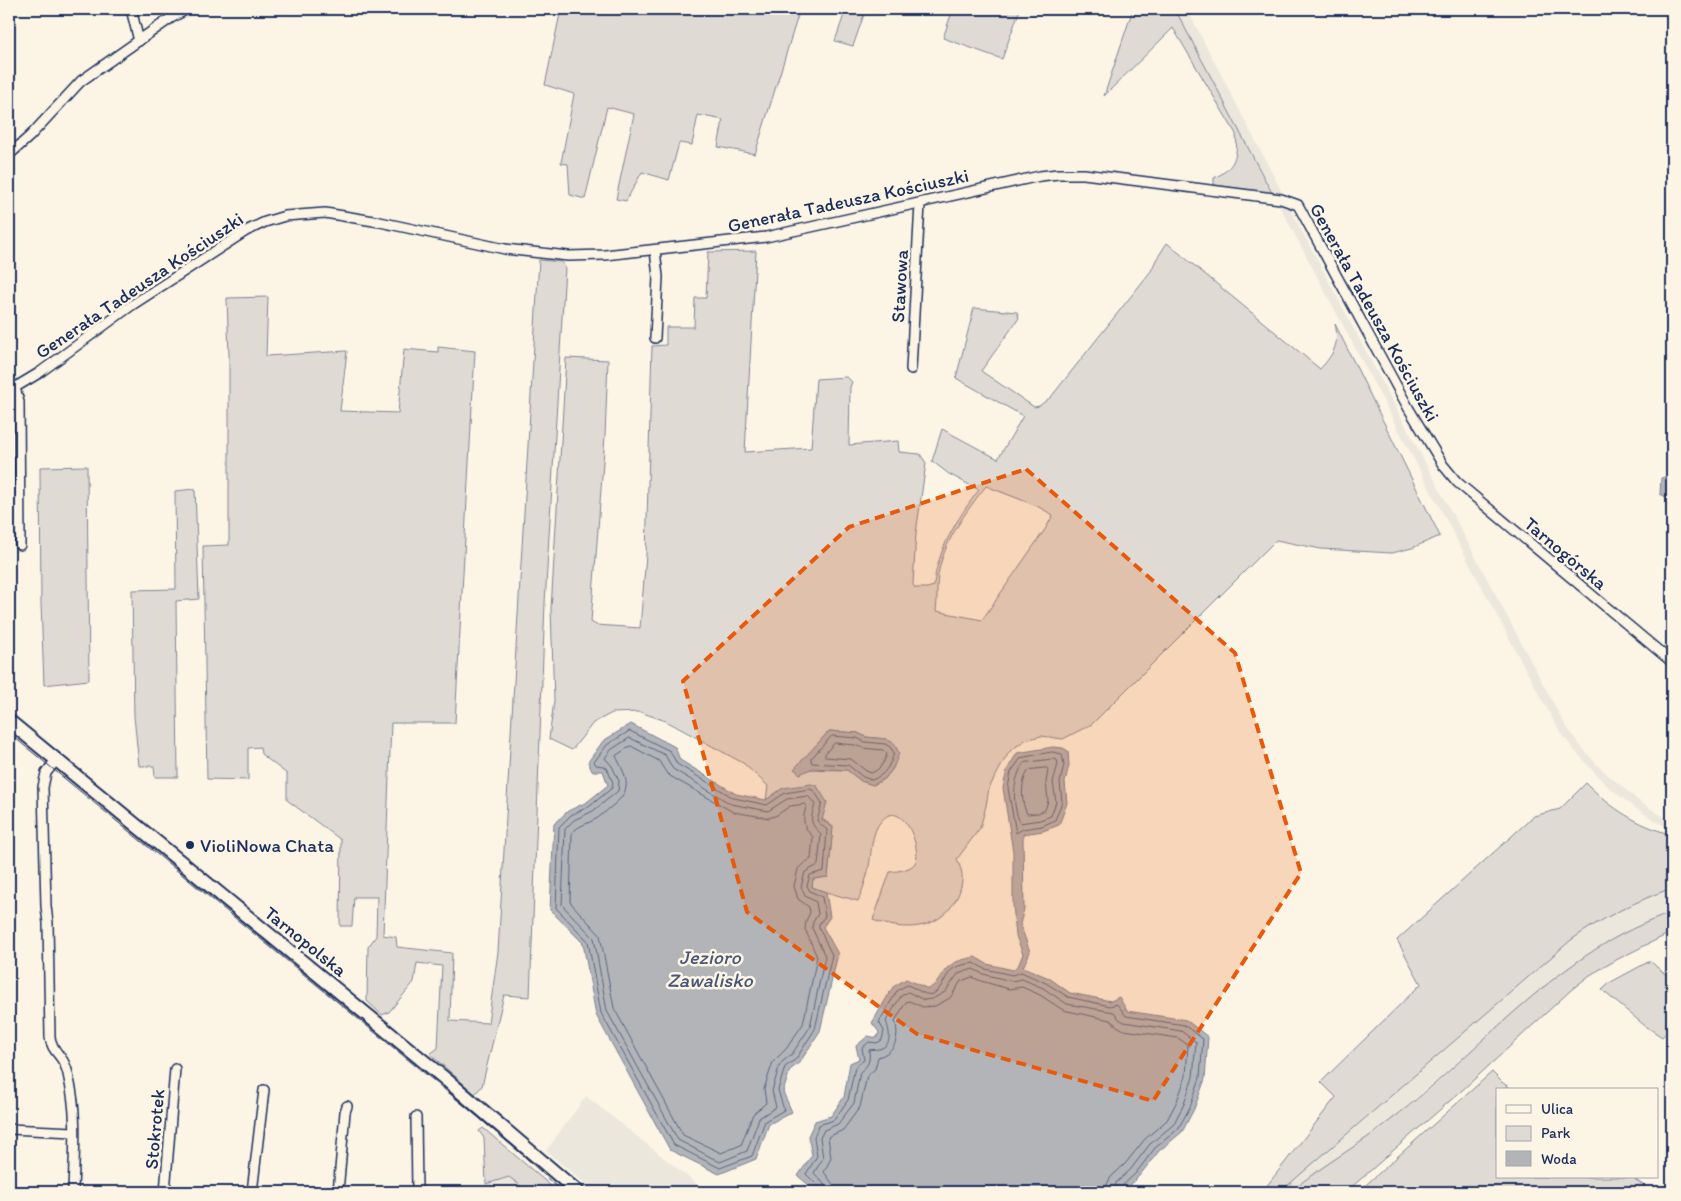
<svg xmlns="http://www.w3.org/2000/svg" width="1681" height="1201" font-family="Itim,sans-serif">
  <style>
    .built { fill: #ece7dc }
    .green { fill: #dfdbd4; stroke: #7d8599; fill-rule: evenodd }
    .water { fill: #b2b4b8; stroke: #767f94 }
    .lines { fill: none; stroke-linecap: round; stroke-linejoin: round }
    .shore { stroke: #576482; stroke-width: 1 }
    .minor-casing { stroke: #1b2f5e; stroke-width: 12 }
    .secondary-casing { stroke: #1b2f5e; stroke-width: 16 }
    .minor { stroke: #fcf5e5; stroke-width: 9 }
    .secondary { stroke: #fcf5e5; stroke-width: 12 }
    .tram { stroke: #1b2f5e; stroke-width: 1 }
    .marked { fill: #e8590c; fill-opacity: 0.2; stroke: #e8590c; stroke-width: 4; stroke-dasharray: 10 6; stroke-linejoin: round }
    .poi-dot { fill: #1b2f5e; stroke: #fcf5e5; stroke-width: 2 }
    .labels { text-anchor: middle; stroke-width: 5; stroke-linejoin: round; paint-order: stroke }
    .street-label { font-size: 19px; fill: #1b2f5e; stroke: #fcf5e5 }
    .poi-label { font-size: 19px; fill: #1b2f5e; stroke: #fcf5e5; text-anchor: start }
    .water-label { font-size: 20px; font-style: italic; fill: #485779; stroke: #fcf5e5 }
  </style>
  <rect width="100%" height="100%" fill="#fcf5e5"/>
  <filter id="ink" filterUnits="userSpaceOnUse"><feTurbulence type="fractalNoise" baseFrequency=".02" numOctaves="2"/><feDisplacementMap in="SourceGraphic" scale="10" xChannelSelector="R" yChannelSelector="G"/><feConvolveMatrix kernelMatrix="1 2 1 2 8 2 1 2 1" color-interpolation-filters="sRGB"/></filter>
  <g filter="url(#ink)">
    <!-- built -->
    <g class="built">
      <path d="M1175 9H1187L1283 194 1272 193Z"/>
      <path d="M1278 203 1288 205 1564 723 1579 744 1598 766 1640 802 1672 822V831L1635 808 1605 784 1573 749 1557 727 1527 672Z"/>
      <path d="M1672 888V913L1634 928 1598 948 1562 972 1392 1119 1304 1192H1274L1356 1127 1571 940 1591 926 1616 912 1647 897Z"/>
      <path d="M586 1096 707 1192H595L546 1151Z"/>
      <path d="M509 1177 529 1192H487L486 1184Z"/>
    </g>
    <!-- green -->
    <g class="green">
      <path d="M561 9H800L755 154 718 147 723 120 698 115 692 145 679 143 669 180 642 172 626 201 616 199 634 114 607 107 585 199 570 195 568 164 561 163 574 94 545 85Z"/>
      <path d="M846 9H866L853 46 835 41Z"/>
      <path d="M953 9H1020L1002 59 943 38Z"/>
      <path d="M1133 9H1175L1272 193 1214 185V178C1235 168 1238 156 1236 134L1173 28 1104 96Z"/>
      <path d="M1167 243 1320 369C1333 355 1340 344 1335 324L1440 536 1412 548 1392 553 1321 549 1276 540 1092 724 1063 739 1041 736 1025 740 1009 752 989 788 986 806 980 828 957 859C963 873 964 878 959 893 944 930 906 933 873 920L890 872C898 871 910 870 915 863 923 853 904 797 882 820 870 832 872 856 868 871 866 881 862 891 858 901L826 892 812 887 813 879 828 877 833 827 783 788 766 800 768 786 743 763 666 721 640 712 612 713 593 723 572 750 549 739 554 701 551 609 566 358 608 360 605 436 591 622 596 625 640 628 646 555 652 346 666 345V327H694L695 298H706L708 252 756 251 745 452 811 448 816 379 847 377 852 382 850 387 849 445 898 441 899 452 920 454 926 463 916 533 913 585 915 588H927L934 586C936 552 958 517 979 490L949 474 932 461 942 429 998 459 1023 416 956 378 974 308 1017 312 1019 318 981 371 1034 407 1039 406 1051 397 1151 271 1156 260ZM986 486 1037 506 1053 515 1046 528 982 620 936 611C938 599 936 587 938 575 943 543 966 511 986 486ZM829 731 858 733 866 737 886 739 894 767 885 779 873 785 861 781 847 770 795 769Z"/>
      <path d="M539 260 562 262 565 268 545 603 530 997 504 995 482 1086 475 1094 430 1054 438 1048 442 966 417 963 414 982 389 1012 382 1015 367 1001 368 947 376 936 377 897H354L352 926H340L341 840 287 800V774L261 754 260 747 248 748V780L207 779 203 546 229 545V356L227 298 268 297 266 356 347 351 340 411 398 413 404 349 438 352V347L475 351 455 723H391L383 935 396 937 397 947 452 953 450 1021 488 1023 498 952Z"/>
      <path d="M87 466 89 680 44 685 41 604 40 467Z"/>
      <path d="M195 489 199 599 176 601 178 777H155L154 766H139L134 716 132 590 176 589 175 491Z"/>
      <path d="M1586 783C1613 810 1636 824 1672 835V888C1636 901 1602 918 1571 940L1280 1192H1262L1336 1097 1321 1082 1421 984 1397 940 1534 816 1560 809Z"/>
      <path d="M1672 913V932L1618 959 1590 975 1571 990 1468 1085 1346 1192H1290C1322 1165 1360 1145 1392 1119 1483 1049 1560 949 1672 913Z"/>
      <path d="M1650 961 1672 980V1028L1662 1037 1644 1025 1602 990 1611 982Z"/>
      <path d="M1492 1072 1503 1083 1513 1090H1497V1177H1632L1652 1192H1358Z"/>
      <path d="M483 1128 558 1192H529L509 1177 486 1184 484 1138 479 1131Z"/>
    </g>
    <!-- water -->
    <g class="water">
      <path d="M1665 477H1672V500L1660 494 1661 478Z"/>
      <path d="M631 724 675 747 680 760 736 794 766 800 783 788 811 784 817 786 827 802 822 820 833 827 828 877 813 879 812 887 826 892 830 917 823 927 838 954 820 1031 800 1062 790 1070 783 1092 792 1112 769 1124 756 1159 719 1174 670 1150 596 1015 583 943 550 910 554 824 568 811 587 802 608 785 603 771H592L588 762 603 741Z"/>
      <path d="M829 731 858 733 866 737 886 739 894 743 899 753C893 770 890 777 873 785L861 781 847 770 813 768 800 774 794 769Z"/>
      <path d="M1053 747 1063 748 1068 751 1069 765 1065 782 1067 803 1059 825 1043 831 1023 834 1024 909 1020 924 1030 952 1023 967 1049 978 1070 993 1111 1001 1119 997 1127 1011 1186 1020 1208 1037 1205 1079 1194 1109 1182 1132 1159 1151 1139 1176 1123 1192H817L798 1176 812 1155 808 1136 815 1121 831 1116 844 1097 850 1063 859 1059 856 1046 868 1036 877 1038 879 1032 872 1023 893 987 906 979 928 989C943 981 939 973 951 965 957 960 967 959 975 957L987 964 1013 970 1019 964 1023 954 1016 936 1013 905V852L1003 788 1007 770 1017 753Z"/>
    </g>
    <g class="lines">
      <!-- shore -->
      <g class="shore">
        <path d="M630 731 670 751 677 764 734 798 767 805 785 793 810 789 814 791 822 803 817 821 827 830 824 871 810 875 807 886 810 891 822 897 825 916 819 924V928L832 955 815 1029 796 1059 785 1067 778 1090 784 1110 765 1121 752 1156 720 1168 674 1145 601 1013 588 941 556 908 559 827 571 815 590 806 612 788 613 783 607 768 603 766 596 765 594 762 607 745Z"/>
        <path d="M832 736 857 738 865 742 885 744 890 747 894 753C890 766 885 775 872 780L863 777 848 765 812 763 811 759Z"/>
        <path d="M630 738 665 755 673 769 731 804 768 811 787 799 808 796 815 804C811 820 808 821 821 834L818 865 805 872 801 887 805 896 816 902 818 914 813 922 812 928 825 956 810 1027 792 1054 782 1062 779 1067 772 1091 776 1107 759 1118 747 1151 720 1162 678 1140 607 1011 594 938 562 905 565 829 574 820 593 811 618 791 619 781 612 766 605 758 611 750Z"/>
        <path d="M835 743 855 745 863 748 883 750 887 754C884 763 880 770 871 773L866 771 851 759 825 757V754Z"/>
        <path d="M631 746 659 761 665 771 670 776 733 812 769 818 777 815 790 806 805 804 806 807C802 820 803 827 813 837L811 859 803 864 798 869 794 886 798 899 809 907 810 912 806 921 805 929 817 957 803 1024 786 1049 773 1062 764 1089 766 1103 753 1114 741 1145 721 1153 683 1135 614 1008 600 935 570 902 572 833C579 825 587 824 596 819 601 816 606 811 611 807 634 789 627 779 616 756Z"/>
        <path d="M1052 752 1062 754 1064 765 1060 782 1062 802 1055 820 1042 826 1023 829 1016 833 1008 788 1011 772 1021 758Z"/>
        <path d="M1053 759 1057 760 1058 764 1053 782 1056 802 1051 816 1040 820 1020 823C1012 804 1012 780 1024 763Z"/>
        <path d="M1047 768 1048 770 1046 782 1048 801 1045 810 1038 813 1027 814C1021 801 1020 782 1029 770Z"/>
        <path d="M820 1192 819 1187 806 1174 817 1156 814 1137 819 1125 834 1120 848 1100 855 1067 864 1060 862 1048 869 1042 877 1043 882 1040 884 1031 879 1022 897 991 907 985C914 987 919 992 926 994 941 998 944 974 954 968 960 965 968 964 974 963L985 969 1012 975 1021 972 1046 983 1068 997 1110 1006 1117 1004 1126 1016 1184 1025 1203 1039 1200 1078 1190 1107 1178 1129 1155 1148 1136 1173 1121 1187 1120 1192"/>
        <path d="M826 1192 824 1184 814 1173 823 1158 820 1138 824 1130 838 1124 854 1103 860 1072C869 1065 870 1061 869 1050 873 1049 878 1050 882 1048 893 1043 889 1030 886 1021L901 996 908 992 924 1000 932 999 945 992 958 974 973 969 983 974 1011 981 1022 979 1043 988 1067 1004 1114 1012 1119 1019 1124 1022 1181 1031 1196 1042 1193 1077 1184 1104 1173 1125 1150 1144 1131 1169 1116 1183 1114 1192"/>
        <path d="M834 1192 832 1183 824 1172 831 1158 828 1137 843 1130 860 1107 867 1076 875 1069 878 1057C895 1052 900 1038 895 1021L906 1002 909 1001 923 1007 935 1006 950 998 961 981 972 977 981 981 1009 989 1022 987 1040 995 1063 1010 1110 1020 1117 1026 1124 1030 1178 1038 1188 1045 1186 1076 1177 1101 1167 1120 1145 1139 1125 1164 1111 1177 1107 1184 1106 1192"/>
      </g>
      <!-- minor casing -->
      <g class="minor-casing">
        <g id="minor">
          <path d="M131 9 139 41"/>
          <path d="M9 155 30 136 81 81 171 18 187 9"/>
          <path d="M655 338 658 277 655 250"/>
          <path d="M911 369 920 204"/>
          <path d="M15 388 19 402 20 545"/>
          <path d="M9 391 39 373 132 305 246 231 265 222 285 216 325 213 380 222 505 249 568 256 605 255 766 237 1040 176 1058 174H1084L1281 199 1298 205 1409 409 1443 465 1457 482 1672 662"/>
          <path d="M56 760 46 773 43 787 46 906 48 923 50 1037C51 1048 58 1053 63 1061 66 1066 68 1073 69 1079 78 1116 74 1155 73 1192"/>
          <path d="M416 1117 417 1192"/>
          <path d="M9 1129 74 1132"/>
          <path d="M165 1192 175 1069"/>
          <path d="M252 1192 264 1090"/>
          <path d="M338 1192 345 1112 347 1106"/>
        </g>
      </g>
      <!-- secondary casing -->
      <g class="secondary-casing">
        <path id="secondary" d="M9 721 449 1082 578 1192"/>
      </g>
      <!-- minor -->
      <use href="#minor" class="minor"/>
      <!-- secondary -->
      <use href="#secondary" class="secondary"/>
      <!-- tram -->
      <path class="tram" d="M9 733 466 1107 523 1155 562 1192"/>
    </g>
  </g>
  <!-- marked area -->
  <path class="marked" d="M1026 469 1235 653 1301 873 1153 1101 917 1034 747 912 683 681 849 527Z"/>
  <!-- markers -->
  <circle class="poi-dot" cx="190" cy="845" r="5"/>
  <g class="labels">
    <!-- street labels -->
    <g class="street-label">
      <text transform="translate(848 200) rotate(-12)" y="7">Generała Tadeusza Kościuszki</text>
      <text transform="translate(139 285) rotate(-34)" y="7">Generała Tadeusza Kościuszki</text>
      <text transform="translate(899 286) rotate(-87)" y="7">Stawowa</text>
      <text transform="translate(1375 312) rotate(61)" y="7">Generała Tadeusza Kościuszki</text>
      <text transform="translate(1566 553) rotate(40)" y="7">Tarnogórska</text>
      <text transform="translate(306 941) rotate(39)" y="7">Tarnopolska</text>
      <text transform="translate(154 1129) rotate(-85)" y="7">Stokrotek</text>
    </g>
    <!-- poi labels -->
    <g class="poi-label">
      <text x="200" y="852">VioliNowa Chata</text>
    </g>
    <!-- water labels -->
    <g class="water-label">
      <text x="710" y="964">Jezioro<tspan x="710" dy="23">Zawalisko</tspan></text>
    </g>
  </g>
  <!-- margin -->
  <rect width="1681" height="1201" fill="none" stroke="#fcf5e5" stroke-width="30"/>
  <rect x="15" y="15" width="1651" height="1171" fill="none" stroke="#1b2f5e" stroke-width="2" filter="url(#ink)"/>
  <!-- legend -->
  <rect x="1496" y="1088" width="162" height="90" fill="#fcf5e5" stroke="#a2a6af"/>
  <rect x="1506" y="1105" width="25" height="8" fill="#fcf5e5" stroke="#a2a6af"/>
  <text x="1541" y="1114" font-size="15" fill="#1b2f5e">Ulica</text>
  <rect x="1506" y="1126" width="25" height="15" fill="#dfdbd4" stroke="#a2a6af"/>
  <text x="1541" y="1138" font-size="15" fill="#1b2f5e">Park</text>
  <rect x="1506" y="1151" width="25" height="15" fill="#b2b4b8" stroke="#a2a6af"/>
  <text x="1541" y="1164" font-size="15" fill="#1b2f5e">Woda</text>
</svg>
